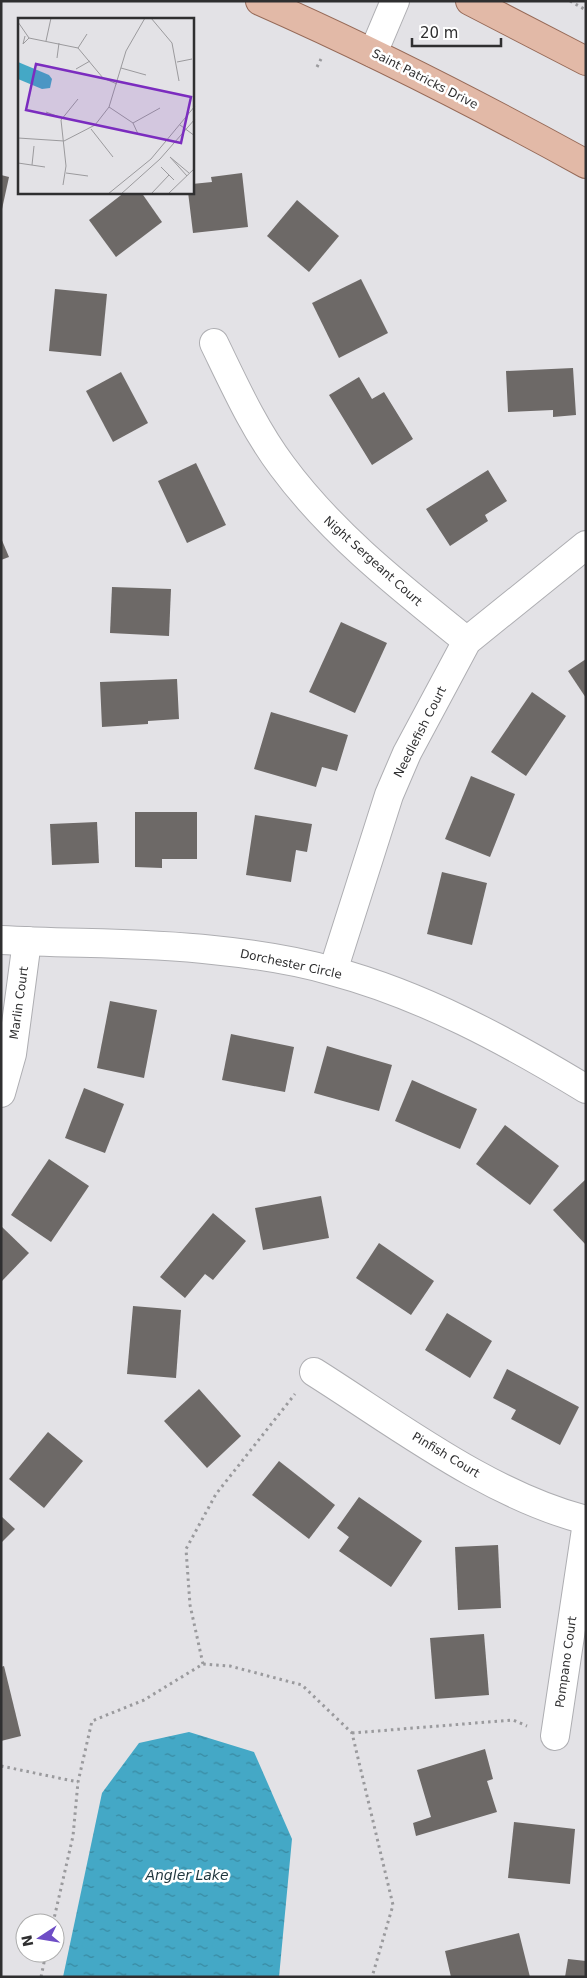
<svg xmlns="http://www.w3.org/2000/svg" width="587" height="1978" font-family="'DejaVu Sans',sans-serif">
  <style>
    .water { fill: url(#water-ripples) }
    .building { fill: #6d6967 }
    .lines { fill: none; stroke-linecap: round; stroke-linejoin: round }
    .minor-casing { stroke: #aeaeb2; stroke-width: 30 }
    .major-casing { stroke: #966a58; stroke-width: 30 }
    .path { stroke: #9a9a9d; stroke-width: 3; stroke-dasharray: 2.5 4; stroke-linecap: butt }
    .minor { stroke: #fff; stroke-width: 28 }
    .major { stroke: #e2b9a7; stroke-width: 28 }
    .labels { text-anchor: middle; stroke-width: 5; stroke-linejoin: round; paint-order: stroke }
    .street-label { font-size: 12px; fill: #2f2f30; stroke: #fff }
    .water-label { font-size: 14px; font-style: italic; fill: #1f353c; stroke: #fff }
    .inset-road { fill: none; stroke: #9b9a9d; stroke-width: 1 }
    .view { fill: #7b2cbf; fill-opacity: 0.15; stroke: #7b2cbf; stroke-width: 2.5 }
    .inset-edge { fill: none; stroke: #2f2f30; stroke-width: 2.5 }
  </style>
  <defs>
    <pattern id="water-ripples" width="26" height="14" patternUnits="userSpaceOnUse" patternTransform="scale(1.25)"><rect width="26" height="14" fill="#44a8c6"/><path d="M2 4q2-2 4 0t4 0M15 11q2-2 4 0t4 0" fill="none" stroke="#3989a1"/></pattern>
  </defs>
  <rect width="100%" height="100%" fill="#e3e2e6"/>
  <!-- water -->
  <path class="water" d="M189 1732 254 1752 292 1839 279 1977H63L102 1793 139 1743Z"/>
  <!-- building -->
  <g class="building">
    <path d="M242 173 248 227 193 233 188 192H192V184L212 182 211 177Z"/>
    <path d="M1 175 9 177 2 209H1Z"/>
    <path d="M125 192H141L162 222 116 257 89 220Z"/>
    <path d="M297 200 339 236 309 272 267 236Z"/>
    <path d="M361 279 388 333 339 358 312 303Z"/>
    <path d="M55 289 107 294 101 356 49 351Z"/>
    <path d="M573 368 576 415 553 417V410L508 412 506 371Z"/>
    <path d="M121 372 148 423 113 442 86 391Z"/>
    <path d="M359 377 372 399 384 392 413 439 372 465 329 395Z"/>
    <path d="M196 463 226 525 187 543 158 481Z"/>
    <path d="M488 470 507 501 485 515 488 521 450 546 426 509Z"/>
    <path d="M1 538 9 557 1 560Z"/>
    <path d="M112 587 171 589 169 636 110 633Z"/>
    <path d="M341 622 387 643 355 713 309 692Z"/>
    <path d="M586 659V698L568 671Z"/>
    <path d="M177 679 179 719 148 721V724L102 727 100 682Z"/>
    <path d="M532 692 566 716 526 776 491 752Z"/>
    <path d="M271 712 348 735 337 771 322 767 316 787 254 769Z"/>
    <path d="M471 776 515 794 490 857 445 839Z"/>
    <path d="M135 812H197V859H162V868L135 867Z"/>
    <path d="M255 815 312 824 307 852 296 850 291 882 246 875Z"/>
    <path d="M97 822 99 863 52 865 50 824Z"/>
    <path d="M442 872 487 883 472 945 427 934Z"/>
    <path d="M110 1001 157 1010 144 1078 97 1068Z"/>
    <path d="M231 1034 294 1047 285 1092 222 1080Z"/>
    <path d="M327 1046 392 1065 379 1111 314 1093Z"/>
    <path d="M412 1080 477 1109 460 1149 395 1121Z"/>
    <path d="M84 1088 124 1104 105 1153 65 1138Z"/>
    <path d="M505 1125 559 1166 530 1205 476 1164Z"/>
    <path d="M49 1159 89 1186 51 1242 11 1215Z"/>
    <path d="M586 1179V1245L553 1210Z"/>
    <path d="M321 1196 329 1238 263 1250 255 1208Z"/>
    <path d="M213 1213 246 1241 213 1280 205 1274 185 1298 160 1277Z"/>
    <path d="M1 1226 29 1253 1 1282Z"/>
    <path d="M379 1243 434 1281 411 1315 356 1278Z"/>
    <path d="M133 1306 181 1310 176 1378 127 1374Z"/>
    <path d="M447 1313 492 1341 470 1378 425 1350Z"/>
    <path d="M507 1369 579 1407 560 1445 511 1419 516 1410 493 1398Z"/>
    <path d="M199 1389 241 1436 207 1468 164 1421Z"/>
    <path d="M48 1432 83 1461 44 1508 9 1479Z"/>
    <path d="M279 1461 335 1505 309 1539 252 1495Z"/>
    <path d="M359 1497 422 1541 391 1587 339 1551 349 1537 337 1528Z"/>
    <path d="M1 1516 15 1529 1 1543Z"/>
    <path d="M498 1545 501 1608 458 1610 455 1547Z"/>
    <path d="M484 1634 489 1695 435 1699 430 1638Z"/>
    <path d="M4 1666 21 1736 1 1741V1667Z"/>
    <path d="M485 1749 493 1779 487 1781 497 1812 416 1836 413 1823 431 1817 417 1770Z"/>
    <path d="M514 1822 575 1829 570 1884 508 1878Z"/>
    <path d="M519 1933 530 1977H451L445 1951Z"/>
    <path d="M568 1959 586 1961V1977H565Z"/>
  </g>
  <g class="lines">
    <!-- minor casing -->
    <g class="minor-casing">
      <g id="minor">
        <path d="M373 53 395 1"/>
        <path d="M214 343C234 384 254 429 282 466 333 535 400 587 467 641"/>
        <path d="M1 940C72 944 143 942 213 950 253 954 294 960 332 971 422 995 507 1041 586 1089"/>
        <path d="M333 971 389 795 407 753 467 641 586 545"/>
        <path d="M1 1093 12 1054 27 941"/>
        <path d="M314 1372C398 1425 489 1495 586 1520"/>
        <path d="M555 1736 586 1529"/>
      </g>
    </g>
    <!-- major casing -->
    <g class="major-casing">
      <g id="major">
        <path d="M260 1C371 50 479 105 586 164"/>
        <path d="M470 1 586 61"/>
      </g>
    </g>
    <!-- path -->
    <g class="path">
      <path d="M570 1 586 10"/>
      <path d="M317 67 321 59"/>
      <path d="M203 1664 190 1605 186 1549 216 1494 295 1394"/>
      <path d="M352 1733 513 1720 527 1726"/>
      <path d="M1 1766 78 1782"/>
      <path d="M53 1923 73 1836 78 1782 92 1721 144 1700 203 1664 230 1666 302 1685 352 1733 393 1905 372 1977"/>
      <path d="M41 1977 46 1953"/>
    </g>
    <!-- minor -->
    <use href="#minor" class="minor"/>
    <!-- major -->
    <use href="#major" class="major"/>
  </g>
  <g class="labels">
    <!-- street labels -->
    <g class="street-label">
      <text transform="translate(425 79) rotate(27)" y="4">Saint Patricks Drive</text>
      <text transform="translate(373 561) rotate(42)" y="4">Night Sergeant Court</text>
      <text transform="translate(420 732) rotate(-63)" y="4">Needlefish Court</text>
      <text transform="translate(291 964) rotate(12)" y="4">Dorchester Circle</text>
      <text transform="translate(19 1003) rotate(-82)" y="4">Marlin Court</text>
      <text transform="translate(446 1455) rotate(31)" y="4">Pinfish Court</text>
      <text transform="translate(566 1662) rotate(-82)" y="4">Pompano Court</text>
    </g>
    <!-- water labels -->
    <g class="water-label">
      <text x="187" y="1880">Angler Lake</text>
    </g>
  </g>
  <!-- overview -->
  <g transform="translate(18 18)">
    <rect width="176" height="176" fill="#e3e2e6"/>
    <path d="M0 44 31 57 34 61 32 70 24 71 0 61Z" fill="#44a8c6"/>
    <path class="inset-road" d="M133 0 154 25 161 63M0 4 11 20 60 30 85 60 99 66M7 18 5 26 11 20M28 23 33 0M60 30 69 16M39 40 41 25M159 44 174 41M103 50 128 57M58 51 72 43M91 89 115 105 120 116M28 94 44 100M115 105 142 90M162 107 177 118M73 111 95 139M0 120 46 123 77 107 91 89 108 33 127 0M0 145 27 149M14 147 16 128M143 149 156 162M48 155 70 158M169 158 152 139 171 155M45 167 48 148 43 102 60 81M90 176 133 141 177 88M103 176 142 141 177 101M133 176 151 157M150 176 177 150"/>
    <path class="view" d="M18 46 173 79 163 125 8 92Z"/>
    <rect width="176" height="176" class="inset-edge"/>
  </g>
  <!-- border -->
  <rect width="587" height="1978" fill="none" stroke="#2f2f30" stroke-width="5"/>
  <!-- north arrow -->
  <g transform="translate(40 1938) rotate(258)"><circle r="24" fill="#ffffff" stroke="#acacac"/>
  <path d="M0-4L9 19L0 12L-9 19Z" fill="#6e4dc6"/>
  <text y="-8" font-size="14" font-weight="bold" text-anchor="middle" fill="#2f2f30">N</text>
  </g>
  <!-- scale -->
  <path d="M412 38v8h89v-8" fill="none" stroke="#2f2f30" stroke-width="2.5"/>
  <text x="420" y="38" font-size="15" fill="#2f2f30" stroke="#ffffff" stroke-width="4" paint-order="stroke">20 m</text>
</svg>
